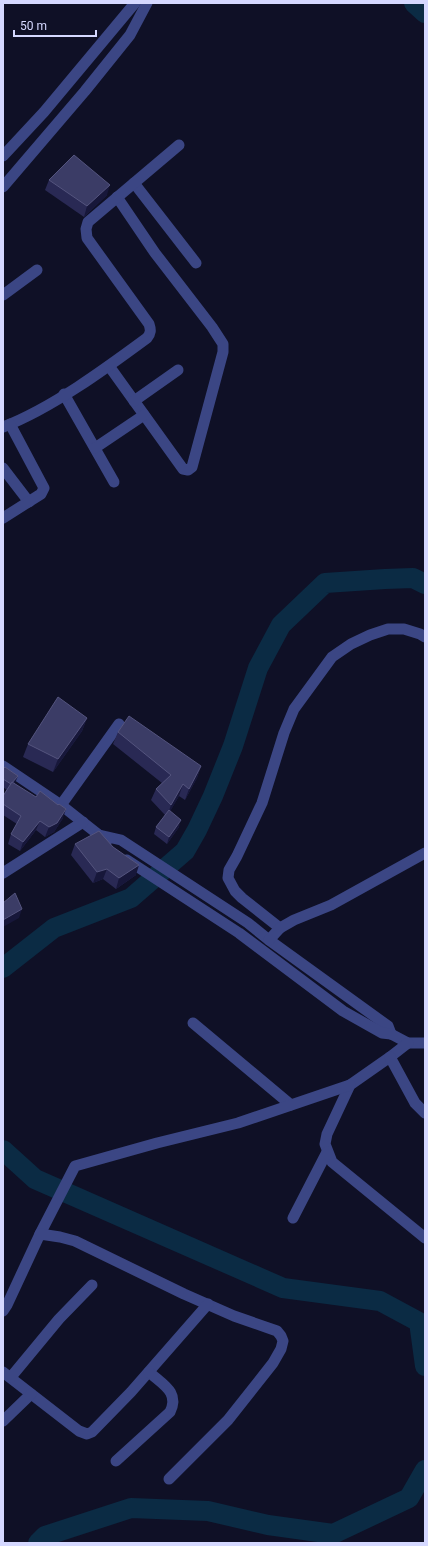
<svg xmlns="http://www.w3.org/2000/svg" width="428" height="1546" font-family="Roboto,sans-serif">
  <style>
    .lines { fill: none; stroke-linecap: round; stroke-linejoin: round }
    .river { stroke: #0b2b44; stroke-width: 20 }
    .minor { stroke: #3b4684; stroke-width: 11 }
    .wall { fill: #292954 }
    .shaded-wall { fill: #17173a }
    .building { fill: #3b3c66; stroke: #54547e }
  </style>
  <rect width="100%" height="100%" fill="#0f1026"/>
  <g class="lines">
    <!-- river -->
    <g class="river">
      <path d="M414 3 425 13"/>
      <path d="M3 968 54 928 131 898 185 851 197 830 213 796 233 746 258 668 281 625 325 583 385 579 413 578 425 584"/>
      <path d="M3 1150 35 1179 283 1288 380 1301 419 1322 425 1366"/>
      <path d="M38 1543 45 1536 131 1508 208 1511 268 1525 333 1534 409 1498 425 1470"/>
    </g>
    <!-- minor -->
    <g class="minor">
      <path d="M3 156 44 112 135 3"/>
      <path d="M134 183 196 263"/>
      <path d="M3 187 85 91 130 35 147 3"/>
      <path d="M3 295 37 270"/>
      <path d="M109 366 183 469 188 470 192 467 223 352V344L212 327 155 253 117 197"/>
      <path d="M64 394 114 482"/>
      <path d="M134 401 178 370"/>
      <path d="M3 427C52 408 105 369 147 338 151 333 151 330 149 324L87 238 86 229 88 222 179 145"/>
      <path d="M95 448 144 415"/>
      <path d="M3 468 29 502"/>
      <path d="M3 518 41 494 44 488 10 424"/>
      <path d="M3 766 61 805 99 835 106 843"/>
      <path d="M61 805 119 724"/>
      <path d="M99 835 121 840 248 923 269 940 388 1026 391 1034"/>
      <path d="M127 860 239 933 343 1011 382 1033 391 1034 408 1043H425"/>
      <path d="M3 873 83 822"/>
      <path d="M280 928 242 898 235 891 228 878 229 870 237 856 262 803 284 733 294 709 332 657 351 644 370 635 388 629H404L420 634 425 637"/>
      <path d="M269 940 280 928 294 920 331 905 425 853"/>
      <path d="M193 1023 291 1105"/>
      <path d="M408 1043 390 1057 350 1085 327 1134 325 1144 332 1162 425 1238"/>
      <path d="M390 1057 415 1103 425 1113"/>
      <path d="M293 1218 327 1152"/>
      <path d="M40 1234 75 1166 157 1143 238 1123 350 1085"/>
      <path d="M3 1311 7 1305 40 1234 60 1237 75 1241 184 1294 234 1316 277 1331 281 1336 283 1341 281 1349 273 1363 228 1420 169 1479"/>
      <path d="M3 1372 79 1431 87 1434 92 1432 131 1392 208 1304"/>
      <path d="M11 1377 59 1319 92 1285"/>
      <path d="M3 1421 31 1394"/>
      <path d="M116 1461 170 1412C180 1392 162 1384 149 1372"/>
    </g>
  </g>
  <!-- wall -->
  <g class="wall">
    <path d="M49 180 107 195 84 217 45 190Z"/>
    <path d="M87 718 82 731 53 772 23 757 28 744Z"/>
    <path d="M118 732 201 766 197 778 185 800 179 796 170 811 179 827 167 844 154 834 156 827 165 815 151 800 156 789 162 783 113 744Z"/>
    <path d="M3 769 15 783V784L63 818 54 832 45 837 36 830 20 851 8 844 11 834 17 824 3 815V796L7 790 3 787Z"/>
    <path d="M75 844 136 875 116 889 103 879 93 883 71 855Z"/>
  </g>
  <!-- shaded-wall -->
  <g class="shaded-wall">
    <path d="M110 185 107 195 84 217 87 206Z"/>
    <path d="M87 718 82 731 53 772 58 759Z"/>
    <path d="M201 766 197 778 185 800 189 789Z"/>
    <path d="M18 776 15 783 9 791 11 784Z"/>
    <path d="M183 784 179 796 167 817 171 805Z"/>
    <path d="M66 809 63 818 54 832 45 837 49 827Z"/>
    <path d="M181 820 179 827 167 844 169 837Z"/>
    <path d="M40 821 36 830 20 851 23 842Z"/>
    <path d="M139 865 136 875 116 889 119 878Z"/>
    <path d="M107 869 103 879 93 883 97 872Z"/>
    <path d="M22 909 19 918 3 927V920Z"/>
  </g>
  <!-- building -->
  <g class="building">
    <path d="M74 155 110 185 87 206 49 180Z"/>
    <path d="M58 697 87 718 58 759 28 744Z"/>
    <path d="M129 716 201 766 189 789 183 784 171 805 156 789 171 775 118 732Z"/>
    <path d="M5 767 18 776 11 784 3 779V769Z"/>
    <path d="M12 782 36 797 40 791 58 805 59 804 66 809 57 823 49 827 40 821 23 842 11 834 21 816 3 804V796Z"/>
    <path d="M169 810 181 820 169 837 156 827Z"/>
    <path d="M99 831 113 847 139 865 119 878 107 869 97 872 75 844Z"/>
    <path d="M15 893 22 909 3 920V903Z"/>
  </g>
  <!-- border -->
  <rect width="428" height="1546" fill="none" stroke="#d5d8ff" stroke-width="8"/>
  <!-- scale -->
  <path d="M14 30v6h82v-6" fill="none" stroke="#d5d8ff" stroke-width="2"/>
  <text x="20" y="30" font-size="12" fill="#d5d8ff" stroke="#0f1026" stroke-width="3" paint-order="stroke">50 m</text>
</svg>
